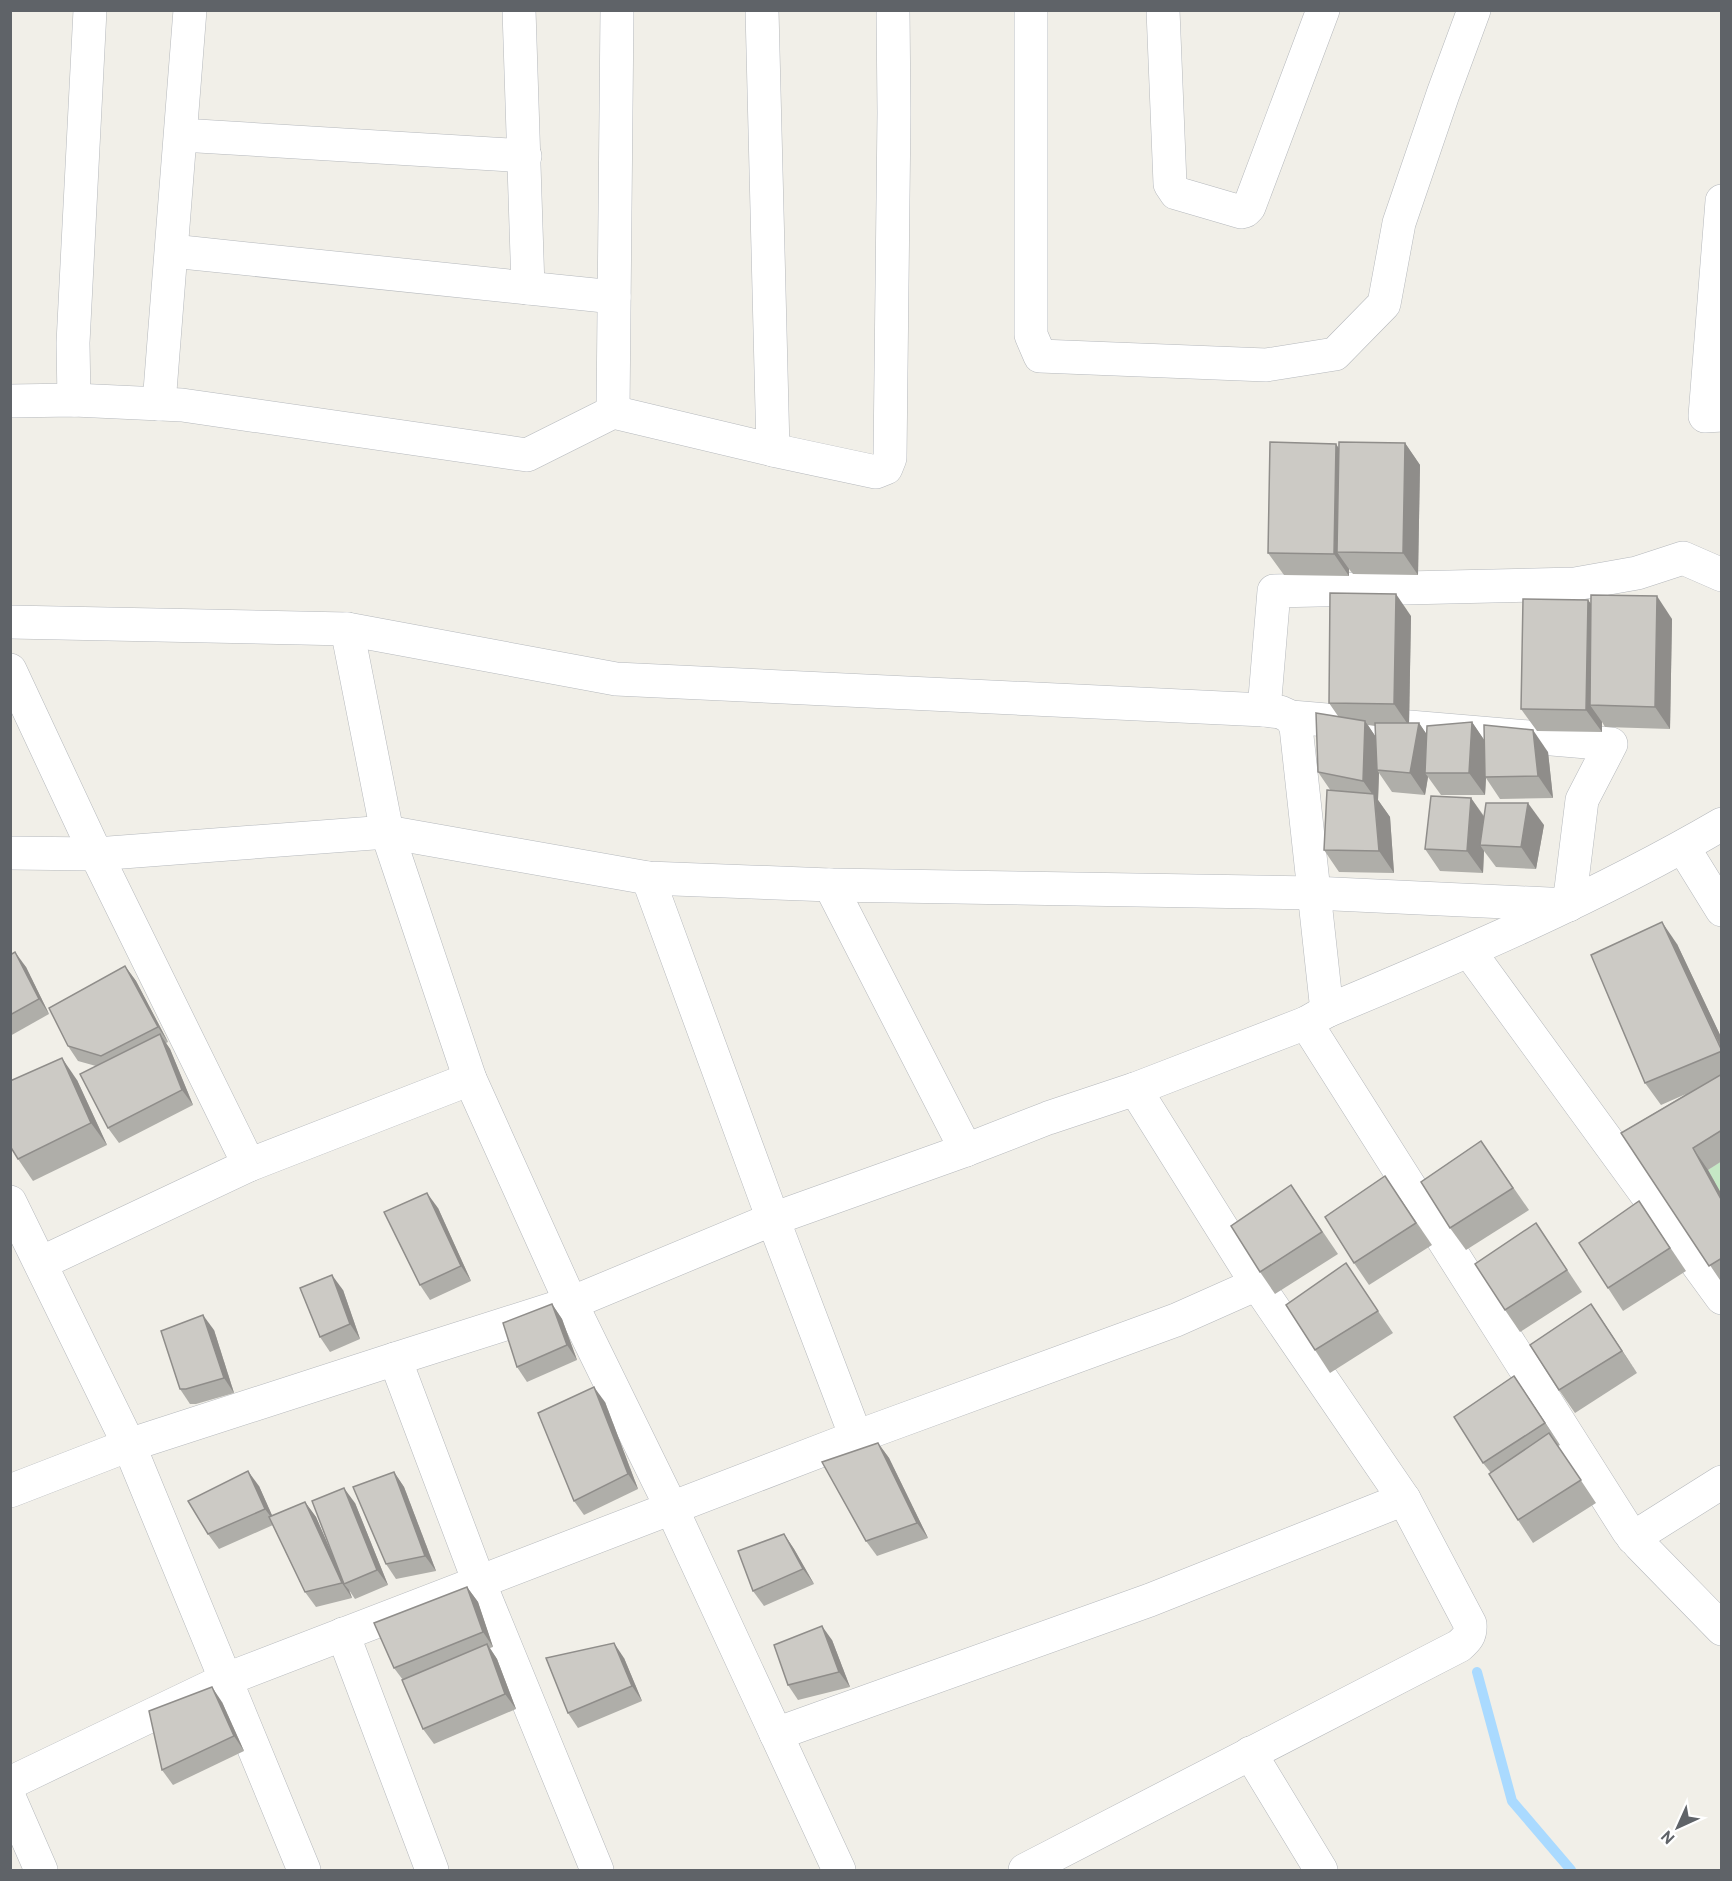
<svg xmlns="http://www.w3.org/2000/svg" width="1732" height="1881" font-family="Overpass,sans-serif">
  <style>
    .green { fill: #c5e8c5 }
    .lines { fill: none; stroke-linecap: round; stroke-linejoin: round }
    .stream { stroke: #aadaff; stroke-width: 10 }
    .street-casing { stroke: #b5b8bc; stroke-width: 34 }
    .street { stroke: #fff; stroke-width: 33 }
    .wall { fill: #afaea9; fill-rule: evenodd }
    .shaded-wall { fill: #8f8d8a }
    .building { fill: #cccac5; stroke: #8f8d8a; stroke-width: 1.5 }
  </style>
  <rect width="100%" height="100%" fill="#f1efe8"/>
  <!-- green -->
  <path class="green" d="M1721 1161V1195L1708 1170Z"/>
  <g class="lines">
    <!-- stream -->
    <path class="stream" d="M1477 1672 1512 1801 1571 1870"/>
    <!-- street casing -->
    <g class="street-casing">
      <g id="street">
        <path d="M519 10 528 288"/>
        <path d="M762 10 773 450"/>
        <path d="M1031 10V335L1040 356 1266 365 1335 354 1384 304 1399 223 1443 94 1474 10"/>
        <path d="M1163 10 1170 184 1176 193 1241 212 1245 211 1249 207 1323 10"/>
        <path d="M181 135 525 156"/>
        <path d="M1722 201 1705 416 1722 415"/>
        <path d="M172 251 614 297"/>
        <path d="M74 400 73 343 90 10"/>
        <path d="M10 401 74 400 182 405 527 455 613 412 773 450 876 472 886 468 890 458 894 113 893 10"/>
        <path d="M159 404 190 10"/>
        <path d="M613 412 617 10"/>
        <path d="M10 622 347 629 616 679 1264 710 1280 712 1291 717 1611 744 1582 800 1569 905 1313 893 830 885 648 878 387 832 96 854 10 853"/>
        <path d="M347 629 387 832 470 1079 571 1303 672 1509 839 1870"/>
        <path d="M10 670 96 854 249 1165"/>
        <path d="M1264 710 1274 591 1575 584 1637 573 1683 558 1722 575"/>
        <path d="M1291 717 1296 727 1327 1011"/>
        <path d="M1683 847 1722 910"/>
        <path d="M648 878 773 1219 856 1437"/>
        <path d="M830 885 966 1150"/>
        <path d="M1469 951 1722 1298"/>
        <path d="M1306 1023 1628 1531 1640 1545 1722 1629"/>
        <path d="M1135 1089 1306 1023 1327 1011C1461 955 1595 898 1722 824"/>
        <path d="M10 1202 129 1445 304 1870"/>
        <path d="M41 1263 249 1165 470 1079"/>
        <path d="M10 1491 129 1445 395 1359"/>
        <path d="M1633 1538 1722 1482"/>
        <path d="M343 1634 432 1870"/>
        <path d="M776 1734 1150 1600 1404 1499"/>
        <path d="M1250 1753 1321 1870"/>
        <path d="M10 1783 227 1679 856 1437 1176 1320 1257 1284"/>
        <path d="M10 1799 41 1870"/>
        <path d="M597 1870 479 1582 395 1359 571 1303 773 1219 966 1150 1048 1118 1135 1089 1257 1284 1404 1499 1470 1624C1471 1635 1467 1639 1459 1646L1025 1870"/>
      </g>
    </g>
    <!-- street -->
    <use href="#street" class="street"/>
  </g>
  <!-- wall -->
  <g class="wall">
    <path d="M1405 443 1420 465 1418 575 1353 574 1349 569V576L1284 575 1268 553 1339 448Z"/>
    <path d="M1588 600 1591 604 1672 619 1670 729 1605 727 1602 722V732L1537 731 1521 709Z"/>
    <path d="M1411 616 1409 723H1419L1427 735 1472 722 1484 740 1548 752 1553 798 1500 799 1486 778 1485 795H1441L1428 777 1425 795 1392 792 1379 773 1378 800 1390 817 1394 873 1339 872 1324 850 1331 791 1318 772 1338 716 1329 703ZM1368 725 1375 726V736Z"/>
    <path d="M1471 798 1484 816 1544 825 1536 869 1496 867 1484 851 1483 873 1440 871 1425 849Z"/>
    <path d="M1677 944 1722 1039V1161L1708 1170 1722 1195V1283L1621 1133 1686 1094 1661 1105 1645 1083Z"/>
    <path d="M10 955 26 967 49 1014 10 1036Z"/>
    <path d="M125 966 136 981 168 1042 166 1043 170 1049 193 1105 119 1143 108 1128 96 1066 78 1061 68 1046Z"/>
    <path d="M77 1080 107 1145 33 1181 18 1159Z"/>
    <path d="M1481 1141 1529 1210 1466 1250 1450 1228Z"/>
    <path d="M1291 1185 1338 1254 1275 1294 1260 1272Z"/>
    <path d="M1400 1198 1432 1245 1369 1285 1354 1263Z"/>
    <path d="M1639 1201 1686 1271 1623 1311 1608 1288Z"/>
    <path d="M438 1208 471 1281 430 1300 420 1285Z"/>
    <path d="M1536 1223 1582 1292 1520 1332 1505 1310Z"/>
    <path d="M1361 1286 1393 1333 1330 1373 1315 1350Z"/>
    <path d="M343 1290 360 1339 330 1352 320 1337Z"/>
    <path d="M552 1304 562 1319 577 1360 527 1382 517 1367Z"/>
    <path d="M1591 1304 1637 1373 1575 1413 1559 1390Z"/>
    <path d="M214 1330 234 1393 196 1404H190L180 1389Z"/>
    <path d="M1514 1376 1560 1445 1558 1446 1596 1503 1533 1543 1518 1520 1491 1473 1483 1463Z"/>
    <path d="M605 1402 638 1489 584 1515 574 1501Z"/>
    <path d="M878 1443 889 1458 928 1538 877 1556 866 1541Z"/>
    <path d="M394 1472 404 1487 436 1571 396 1579 386 1564Z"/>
    <path d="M259 1486 272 1516 305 1502 316 1517 333 1557 355 1503 388 1585 355 1599 349 1590 352 1598 316 1607 305 1592 273 1525 219 1549 208 1534Z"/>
    <path d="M784 1534 794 1549 814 1584 764 1606 753 1591Z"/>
    <path d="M467 1587 478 1602 493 1647 490 1648 497 1659 516 1709 434 1744 423 1729 403 1680 394 1668Z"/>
    <path d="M832 1640 850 1687 798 1700 788 1685Z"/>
    <path d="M624 1658 642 1701 578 1728 568 1713Z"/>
    <path d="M222 1702 244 1751 173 1785 162 1770Z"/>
  </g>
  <!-- shaded-wall -->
  <g class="shaded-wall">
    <path d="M1405 443 1420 465 1418 575 1403 553Z"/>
    <path d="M1336 444 1351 466 1337 552 1349 569V576L1334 554Z"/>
    <path d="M1396 594 1411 616 1409 726 1394 704Z"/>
    <path d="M1657 596 1672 619 1670 729 1655 707Z"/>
    <path d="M1588 600 1604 622 1590 705 1602 722V732L1586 710Z"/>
    <path d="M1365 721 1380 743 1377 770 1379 773 1378 800 1390 817 1394 873 1379 851 1375 798 1363 781Z"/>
    <path d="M1472 722 1487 744 1485 777 1486 778 1485 795 1469 773Z"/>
    <path d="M1419 723 1434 745 1425 773 1428 777 1425 795 1410 773Z"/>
    <path d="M1533 730 1548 752 1553 798 1538 776Z"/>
    <path d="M1471 798 1486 820 1480 845 1484 851 1483 873 1467 851Z"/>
    <path d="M1528 803 1544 825 1536 869 1521 847Z"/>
    <path d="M1662 922 1677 944 1722 1039V1049Z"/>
    <path d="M15 952 26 967 49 1014 39 999Z"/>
    <path d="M125 966 136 981 168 1042 158 1027Z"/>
    <path d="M160 1034 170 1049 193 1105 182 1090Z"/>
    <path d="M62 1058 77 1080 107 1145 91 1123Z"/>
    <path d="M1693 1148 1708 1170 1722 1195V1201Z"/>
    <path d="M427 1193 438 1208 471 1281 461 1266Z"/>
    <path d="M332 1275 343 1290 360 1339 350 1324Z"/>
    <path d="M552 1304 562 1319 577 1360 567 1345Z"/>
    <path d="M1591 1304 1606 1326 1637 1373 1622 1351Z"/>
    <path d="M203 1315 214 1330 234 1393 224 1378Z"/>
    <path d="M1514 1376 1529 1398 1560 1445 1545 1423Z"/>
    <path d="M594 1387 605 1402 638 1489 628 1474Z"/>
    <path d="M878 1443 889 1458 928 1538 917 1523Z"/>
    <path d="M248 1471 259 1486 276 1524 265 1509Z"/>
    <path d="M394 1472 404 1487 436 1571 425 1556Z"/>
    <path d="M344 1488 355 1503 388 1585 377 1570Z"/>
    <path d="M305 1502 316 1517 345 1583 344 1584 349 1590 352 1598 342 1583Z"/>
    <path d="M784 1534 794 1549 814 1584 803 1569Z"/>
    <path d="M467 1587 478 1602 493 1647 483 1632Z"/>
    <path d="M822 1626 832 1640 850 1687 839 1672Z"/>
    <path d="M614 1643 624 1658 642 1701 632 1686Z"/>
    <path d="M487 1644 497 1659 516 1709 505 1694Z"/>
    <path d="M212 1687 222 1702 244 1751 234 1736Z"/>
  </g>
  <!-- building -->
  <g class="building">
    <path d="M1270 442 1336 444 1334 554 1268 553Z"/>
    <path d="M1339 442 1405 443 1403 553 1337 552Z"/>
    <path d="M1330 593 1396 594 1394 704 1329 703Z"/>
    <path d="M1591 595 1657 596 1655 707 1590 705Z"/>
    <path d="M1523 599 1588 600 1586 710 1521 709Z"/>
    <path d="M1316 713 1365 721 1363 781 1318 772Z"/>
    <path d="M1472 722 1469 773H1425L1427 726Z"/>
    <path d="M1375 723H1419L1410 773 1377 770Z"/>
    <path d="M1484 725 1533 730 1538 776 1485 777Z"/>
    <path d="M1327 790 1374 794 1379 851 1324 850Z"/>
    <path d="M1431 796 1471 798 1467 851 1425 849Z"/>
    <path d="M1486 803H1528L1521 847 1480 845Z"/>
    <path d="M1662 922 1722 1051 1645 1083 1591 955Z"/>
    <path d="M15 952 39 999 10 1015V955Z"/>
    <path d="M125 966 158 1027 101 1056 68 1046 49 1008Z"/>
    <path d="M160 1034 182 1090 108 1128 80 1074Z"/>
    <path d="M62 1058 91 1123 18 1159 10 1146V1081Z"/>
    <path d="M1722 1074V1130L1693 1148 1722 1201V1258L1709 1266 1621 1133Z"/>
    <path d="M1481 1141 1513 1188 1450 1228 1421 1182Z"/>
    <path d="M1385 1176 1416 1223 1354 1263 1325 1217Z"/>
    <path d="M1291 1185 1322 1232 1260 1272 1231 1226Z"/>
    <path d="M427 1193 461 1266 420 1285 384 1212Z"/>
    <path d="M1639 1201 1670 1248 1608 1288 1579 1243Z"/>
    <path d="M1536 1223 1567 1270 1505 1310 1475 1264Z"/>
    <path d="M1346 1263 1378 1311 1315 1350 1286 1305Z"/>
    <path d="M332 1275 350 1324 320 1337 300 1288Z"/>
    <path d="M552 1304 567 1345 517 1367 503 1323Z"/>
    <path d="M1591 1304 1622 1351 1559 1390 1530 1345Z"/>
    <path d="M203 1315 224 1378 186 1389H180L161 1331Z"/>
    <path d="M1514 1376 1545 1423 1483 1463 1454 1417Z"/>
    <path d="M594 1387 628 1474 574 1501 538 1413Z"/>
    <path d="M1549 1433 1581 1480 1518 1520 1489 1474Z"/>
    <path d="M878 1443 917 1523 866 1541 822 1462Z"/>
    <path d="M248 1471 265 1509 208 1534 188 1501Z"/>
    <path d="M394 1472 425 1556 386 1564 353 1487Z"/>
    <path d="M344 1488 377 1570 344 1584 312 1501Z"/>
    <path d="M305 1502 342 1583 305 1592 269 1517Z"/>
    <path d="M784 1534 803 1569 753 1591 738 1551Z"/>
    <path d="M467 1587 483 1632 394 1668 374 1623Z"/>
    <path d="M822 1626 839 1672 788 1685 774 1645Z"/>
    <path d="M614 1643 632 1686 568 1713 546 1658Z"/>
    <path d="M487 1644 505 1694 423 1729 402 1680Z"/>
    <path d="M212 1687 234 1736 162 1770 149 1711Z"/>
  </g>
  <!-- border -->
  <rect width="1732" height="1881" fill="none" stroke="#5f6368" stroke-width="24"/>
  <!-- north arrow -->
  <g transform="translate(1678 1827) rotate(225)" stroke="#ffffff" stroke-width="4.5" paint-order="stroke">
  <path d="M0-4.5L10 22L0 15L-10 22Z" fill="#5f6368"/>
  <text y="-9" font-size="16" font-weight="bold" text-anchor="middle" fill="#5f6368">N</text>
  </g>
</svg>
